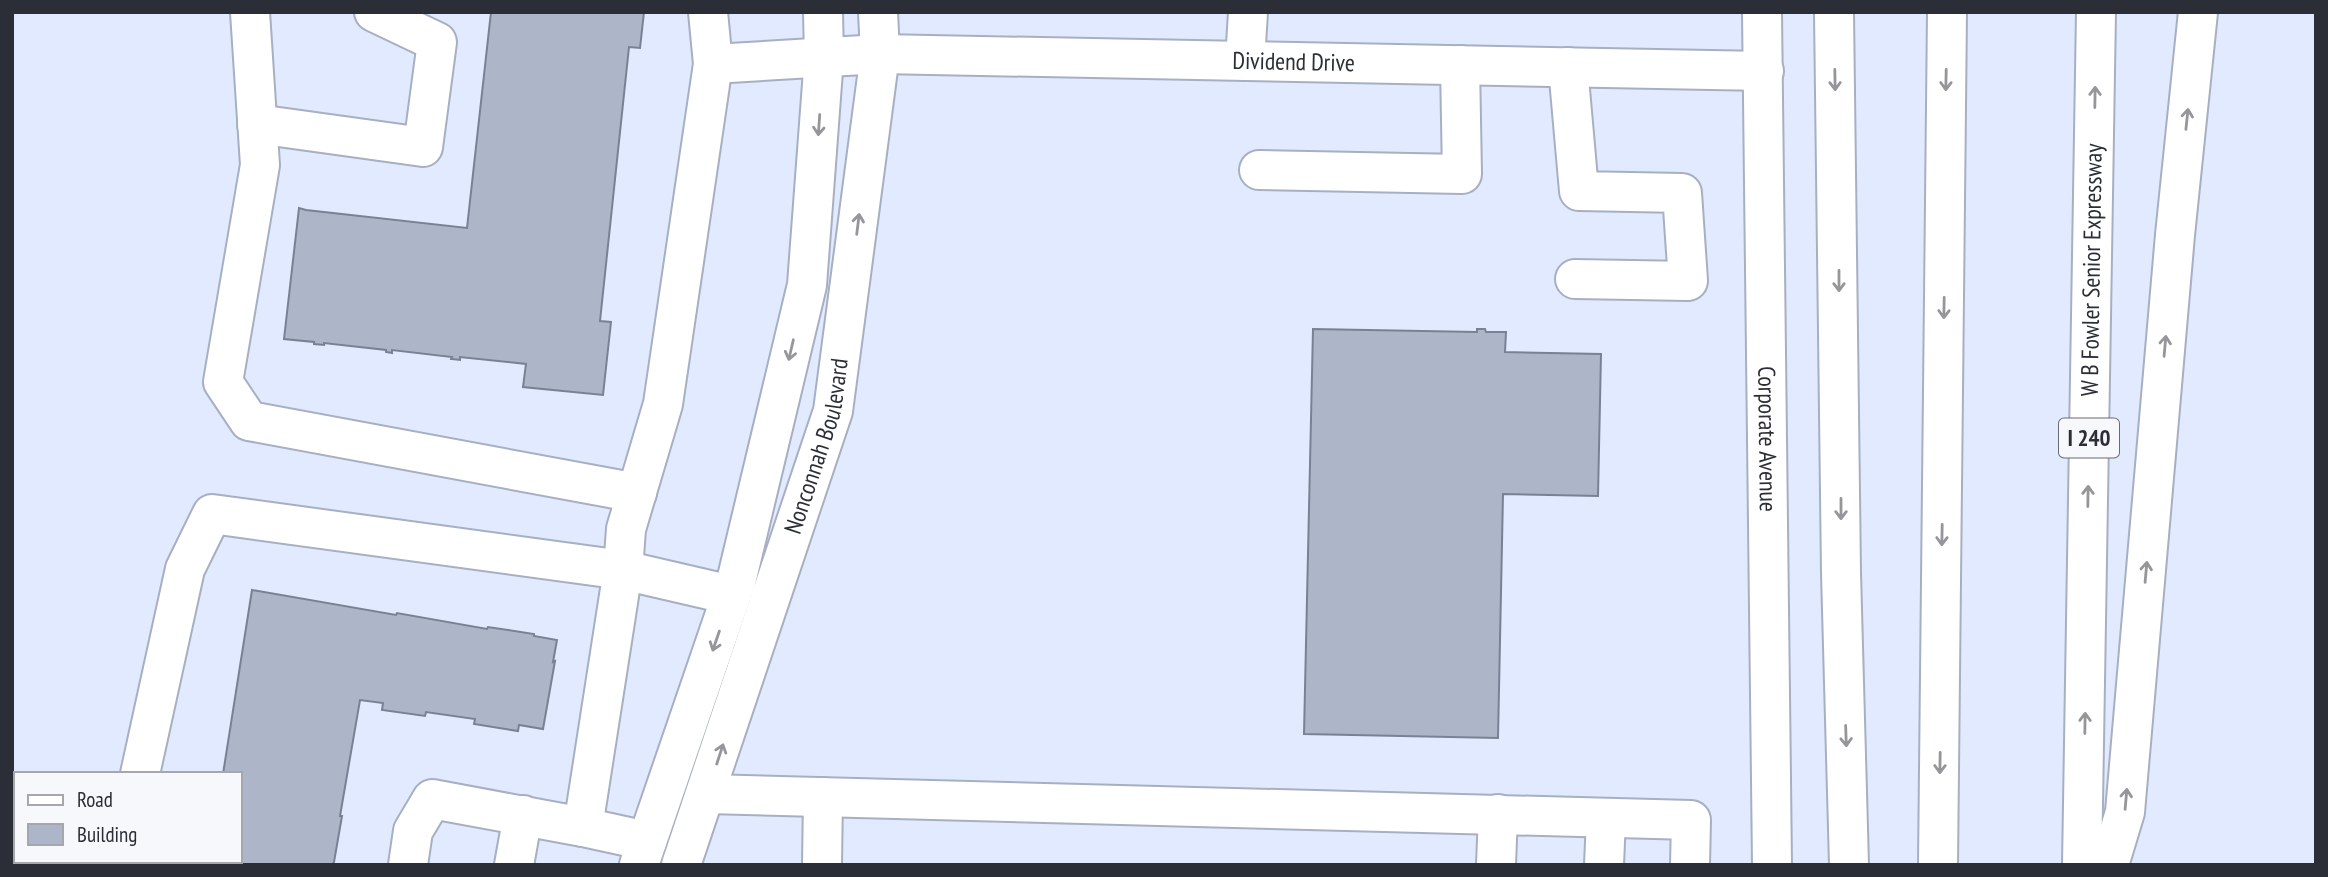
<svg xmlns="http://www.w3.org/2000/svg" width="2328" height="877" font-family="'PT Sans Narrow',sans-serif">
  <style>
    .building { fill: #adb5c8; stroke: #7a8194; stroke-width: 2 }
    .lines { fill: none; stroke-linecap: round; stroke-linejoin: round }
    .minor-casing { stroke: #a7afc2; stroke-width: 42 }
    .highway-casing { stroke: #a7afc2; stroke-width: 42 }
    .minor { stroke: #fff; stroke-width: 38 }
    .highway { stroke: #fff; stroke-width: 38 }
    .oneway { stroke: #95969a }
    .labels { text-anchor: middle; stroke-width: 5; stroke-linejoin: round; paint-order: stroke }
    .shield { fill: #f6f8fc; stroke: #686b71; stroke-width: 2 }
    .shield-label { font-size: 23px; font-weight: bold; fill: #2b2e36 }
    .street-label { font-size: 24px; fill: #2b2e36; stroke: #f6f8fc }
  </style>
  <rect width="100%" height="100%" fill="#e2eaff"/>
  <!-- building -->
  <g class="building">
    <path d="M491 12H644L640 48 629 47 600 321 611 322 603 395 523 387 526 364 460 357V360L451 359 452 357 392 350V353L386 352V350L324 343V345L314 344V342L284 339 299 208 306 210 467 228Z"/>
    <path d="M1313 329 1477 332V329H1485L1486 332H1506L1505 352 1601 354 1598 496 1503 494 1498 738 1304 734Z"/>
    <path d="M252 590 396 615 397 613 487 629 488 627 534 634V636L557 640 553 662 555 661 543 729 519 725 518 731 474 724 475 719 426 712 425 716 382 710 383 703 360 700 340 816H342L334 862 332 865H208L209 861H240V774H223Z"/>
  </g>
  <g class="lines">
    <!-- minor casing -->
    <g class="minor-casing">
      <g id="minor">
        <path d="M250 12 260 165 223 382 249 421 637 493"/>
        <path id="s1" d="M1762 12 1772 865"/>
        <path d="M1245 61 1248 12"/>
        <path id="s2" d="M713 64 880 54 1764 71"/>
        <path d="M1568 67 1579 191 1682 193 1688 281 1575 279"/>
        <path d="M257 124 423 147 437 42 374 12"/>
        <path d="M1259 170 1462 174 1460 65"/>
        <path d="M140 774 185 569 212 514 623 570 731 595"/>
        <path d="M707 794 1691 820 1690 865"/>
        <path d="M583 827 647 841"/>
        <path d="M120 865 121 861"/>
        <path d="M408 865 413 831 432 799 583 827 623 570 626 529 663 404 713 64 708 12"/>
        <path d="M514 865 523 815"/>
        <path d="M639 865 736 582 807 285 824 57 823 12"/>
        <path id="s3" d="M681 865 833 411 880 54 878 12"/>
        <path d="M822 865 823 797"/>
        <path d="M1496 865 1498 814"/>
        <path d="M1604 865 1606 818"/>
      </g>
    </g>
    <!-- highway casing -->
    <g class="highway-casing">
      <g id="highway">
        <path d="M1834 12 1841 573 1849 865"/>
        <path d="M1938 865 1947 12"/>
        <path id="s4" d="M2082 865 2096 12"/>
        <path d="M2109 865 2125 812 2175 235 2198 12"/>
      </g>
    </g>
    <!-- minor -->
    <use href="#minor" class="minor"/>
    <!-- highway -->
    <use href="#highway" class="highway"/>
  </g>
  <!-- one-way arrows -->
  <defs><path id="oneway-shaft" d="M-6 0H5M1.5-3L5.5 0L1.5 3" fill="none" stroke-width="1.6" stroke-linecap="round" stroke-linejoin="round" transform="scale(1.75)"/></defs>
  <g class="oneway">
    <use href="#oneway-shaft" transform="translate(1835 80) rotate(89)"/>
    <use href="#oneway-shaft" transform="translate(1946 80) rotate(91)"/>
    <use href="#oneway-shaft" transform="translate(2095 97) rotate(-89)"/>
    <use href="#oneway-shaft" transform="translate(2187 119) rotate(-84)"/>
    <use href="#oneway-shaft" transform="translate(819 125) rotate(94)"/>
    <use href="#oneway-shaft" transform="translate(858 224) rotate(-83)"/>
    <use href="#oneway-shaft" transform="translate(1839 281) rotate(90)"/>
    <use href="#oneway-shaft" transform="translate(1944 308) rotate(91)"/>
    <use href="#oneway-shaft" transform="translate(2165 346) rotate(-85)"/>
    <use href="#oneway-shaft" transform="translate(791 350) rotate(103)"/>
    <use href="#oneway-shaft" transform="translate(2088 496) rotate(-89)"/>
    <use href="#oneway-shaft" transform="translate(1841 509) rotate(90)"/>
    <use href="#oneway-shaft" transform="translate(1942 535) rotate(91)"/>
    <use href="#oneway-shaft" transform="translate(2146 572) rotate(-85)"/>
    <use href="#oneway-shaft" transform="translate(716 641) rotate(109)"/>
    <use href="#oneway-shaft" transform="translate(2085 723) rotate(-89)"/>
    <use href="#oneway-shaft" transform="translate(1846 736) rotate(88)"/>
    <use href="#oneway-shaft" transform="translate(720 754) rotate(-72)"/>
    <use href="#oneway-shaft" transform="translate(1940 763) rotate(91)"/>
    <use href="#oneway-shaft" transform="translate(2126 799) rotate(-85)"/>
  </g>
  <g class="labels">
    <!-- shield labels -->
    <rect class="shield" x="2059" y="418.5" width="60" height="39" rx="5"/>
    <g class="shield-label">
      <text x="2089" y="446">I 240</text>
    </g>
    <!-- street labels -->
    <g class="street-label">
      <text dy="8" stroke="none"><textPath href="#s2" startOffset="581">Dividend Drive</textPath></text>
      <text dy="8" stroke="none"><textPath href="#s4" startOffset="595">W B Fowler Senior Expressway</textPath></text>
      <text dy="8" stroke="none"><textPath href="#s1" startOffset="427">Corporate Avenue</textPath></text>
      <text dy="8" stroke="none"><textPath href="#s3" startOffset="441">Nonconnah Boulevard</textPath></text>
    </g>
  </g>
  <!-- border -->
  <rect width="2328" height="877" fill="none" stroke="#2b2e36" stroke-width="28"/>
  <!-- legend -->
  <rect x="14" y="772" width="228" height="91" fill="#f6f8fc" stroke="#a5a7ad" stroke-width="2"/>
  <rect x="28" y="795" width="35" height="10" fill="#ffffff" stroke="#a5a7ad" stroke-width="2"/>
  <text x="77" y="807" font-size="21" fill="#2b2e36">Road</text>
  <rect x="28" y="824" width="35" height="21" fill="#adb5c8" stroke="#a5a7ad" stroke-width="2"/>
  <text x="77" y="842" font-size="21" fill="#2b2e36">Building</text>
</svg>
